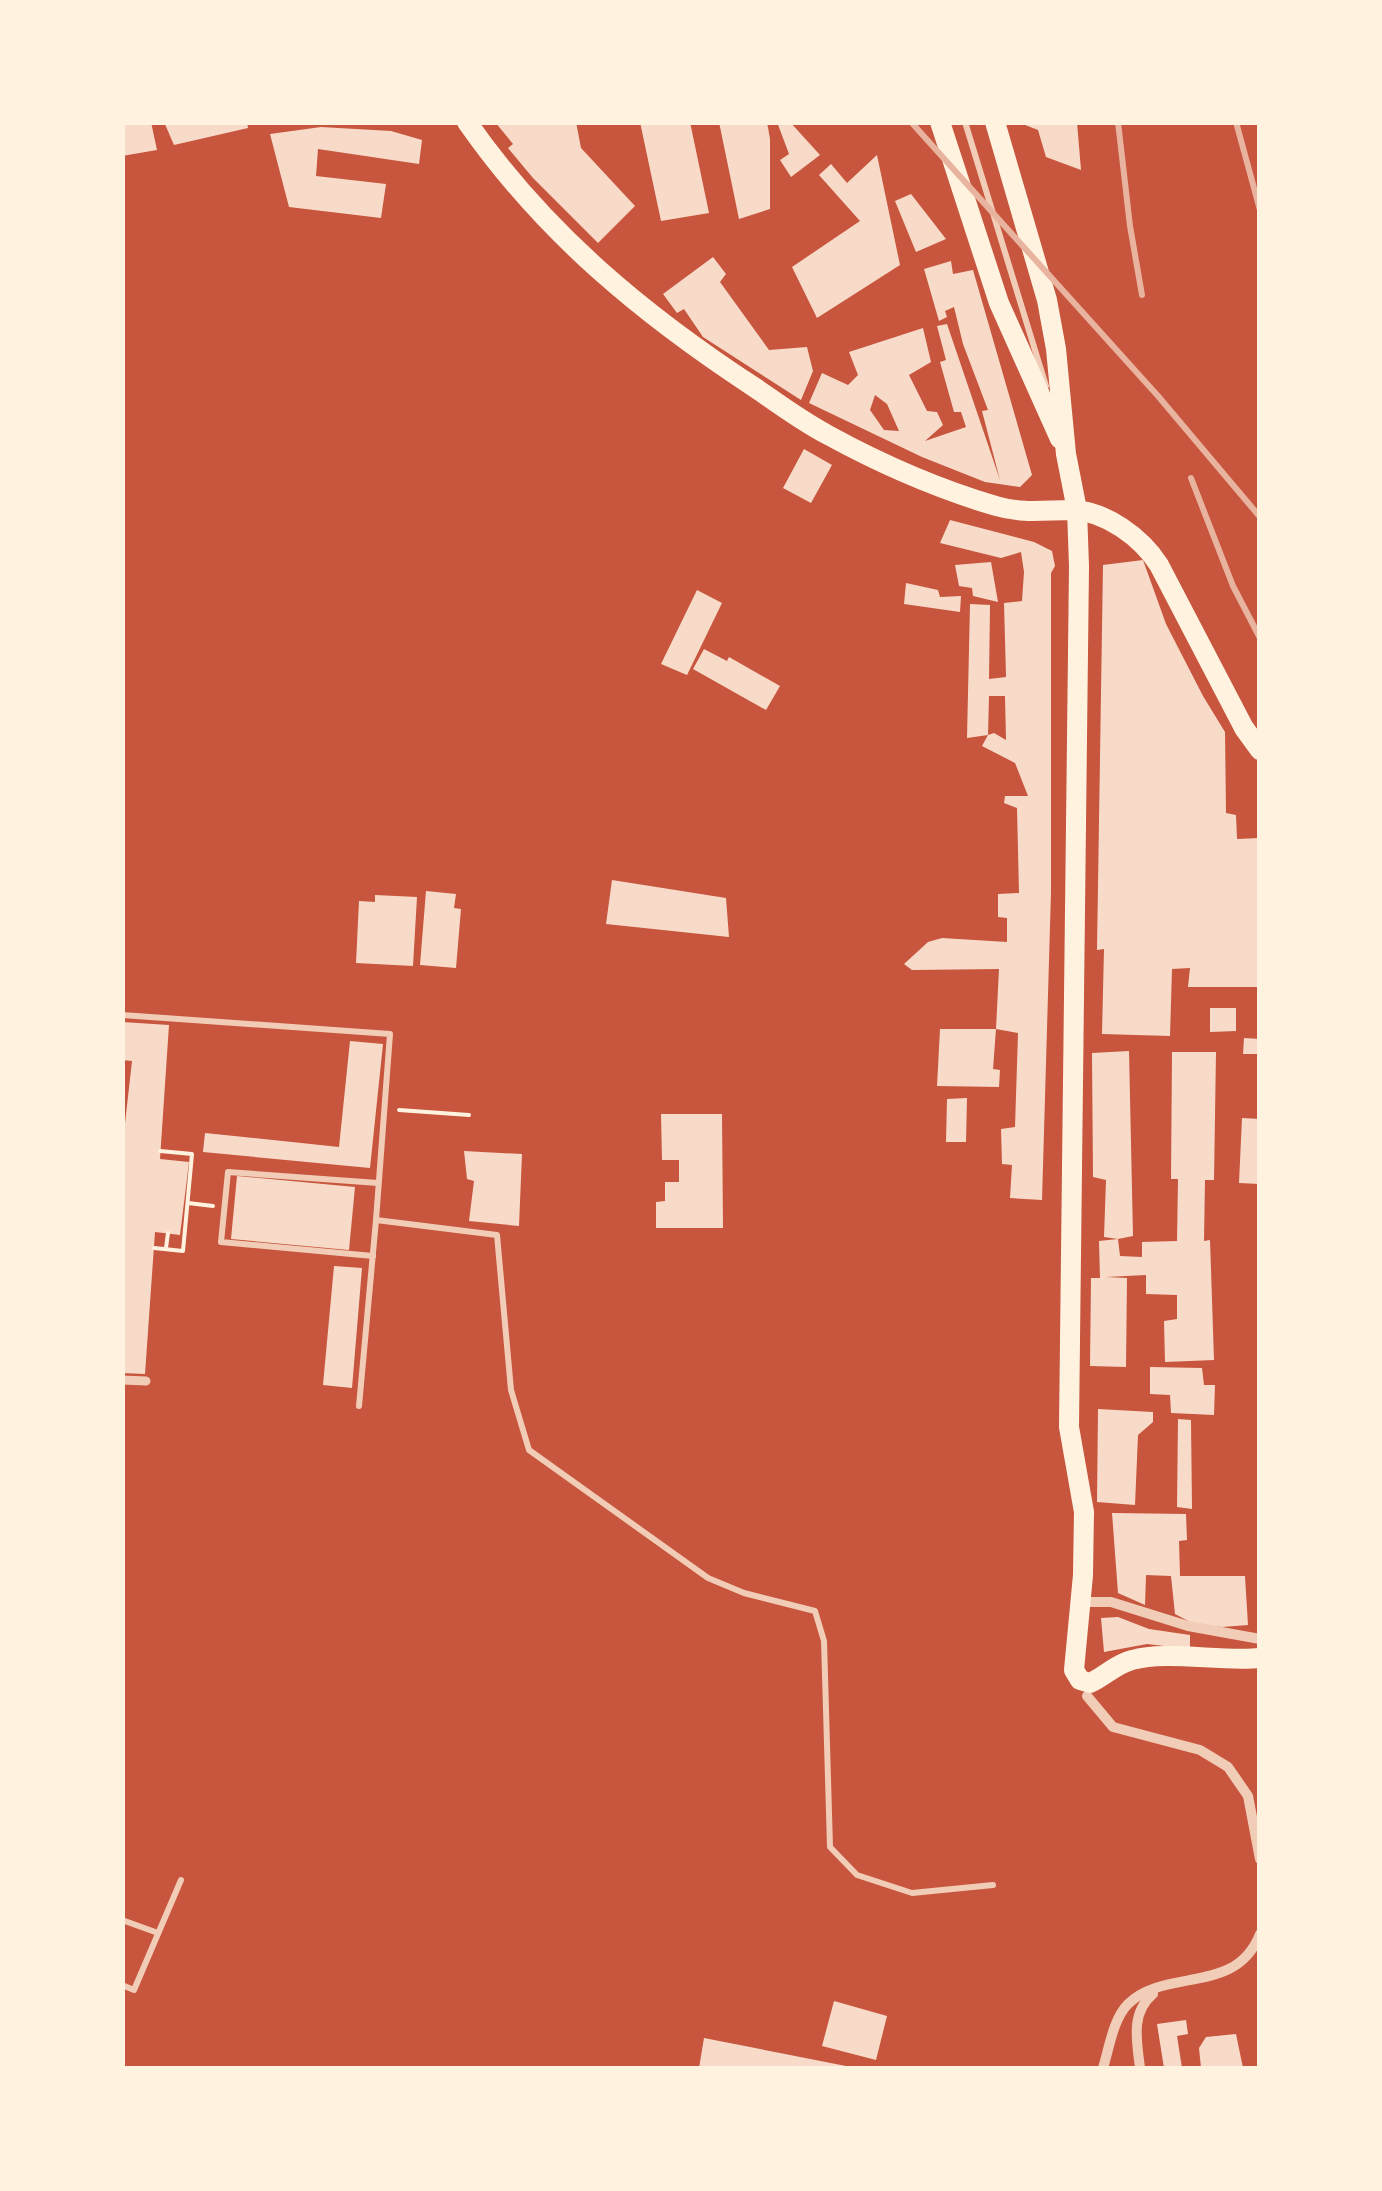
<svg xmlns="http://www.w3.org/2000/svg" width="1382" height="2191" font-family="'Noto Sans',sans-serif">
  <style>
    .building { fill: #f7dbc8; fill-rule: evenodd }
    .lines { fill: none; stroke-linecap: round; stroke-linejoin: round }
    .path { stroke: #fff3e0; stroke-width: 4 }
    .service { stroke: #f1ccb7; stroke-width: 6 }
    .pedestrian { stroke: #f1ccb7; stroke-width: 9 }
    .minor { stroke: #f1ccb7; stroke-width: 10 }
    .primary { stroke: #fff3e0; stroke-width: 20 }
    .rail { stroke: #e9b49f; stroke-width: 6 }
  </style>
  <rect width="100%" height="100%" fill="#c8553d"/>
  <!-- building -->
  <g class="building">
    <path d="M122 122H151L157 150 122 156Z"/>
    <path d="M164 122H247L248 128 174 145Z"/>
    <path d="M495 122H576L581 148 635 206 598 243 533 178 508 148 513 144Z"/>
    <path d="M640 122H690L709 213 661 221Z"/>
    <path d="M719 122H767L770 139V209L739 219Z"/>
    <path d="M777 122H790L820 155 791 177 780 160 789 154Z"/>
    <path d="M1077 122 1081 170 1046 157 1038 130 1020 123Z"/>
    <path d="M321 127 391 131 422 140 419 164 318 149 316 176 386 184 381 218 289 207 270 134Z"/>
    <path d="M877 155 900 265 817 318 792 267 860 221 819 175 831 164 847 183Z"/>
    <path d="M911 194 946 239 916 252 895 201Z"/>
    <path d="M713 257 726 274 720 282 769 350 807 347 813 371 801 400 703 337 684 309 677 313 663 294Z"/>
    <path d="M951 261 953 274 973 270 1032 475 1020 487 985 482 922 457 809 403 822 373 848 385 858 375 849 352 923 328 931 362 909 375 927 411 937 412 943 425 925 441 966 427 961 412H954L940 362 946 360 937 326 947 324 1000 480 982 411 988 410 963 344 954 307 945 311 947 317 939 321 924 269ZM875 395 887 404 899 431 884 430 870 410Z"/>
    <path d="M804 449 832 465 811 503 783 488Z"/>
    <path d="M950 520 1034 542 1052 551 1055 566 1051 573V892L1042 1200 1010 1198 1012 1165 1002 1164 1001 1129 1015 1127 1018 1033 996 1029 999 969 912 970 904 964 928 942 942 938 1007 942V918L998 917V894L1019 893 1017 808 1004 803 1005 796H1028L1015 763 982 746 988 735 994 733 1006 740 1005 696H989L988 735 967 738 970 604 990 605 989 679 1006 677 1004 603 1022 601 1024 572 1021 552 1001 558 940 543Z"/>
    <path d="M1143 560 1166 624 1203 696 1225 732 1226 813 1236 815 1237 839 1260 838V987H1188L1190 968 1172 969 1170 1036 1102 1034 1104 949 1097 950 1103 565Z"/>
    <path d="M991 562 998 602 973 596 972 588 959 586 955 565Z"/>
    <path d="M906 583 938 590 940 597 961 596 960 612 904 604Z"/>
    <path d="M697 590 722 603 687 675 661 664Z"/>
    <path d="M704 649 727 661 729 657 780 686 766 710 693 669Z"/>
    <path d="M612 880 726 898 729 937 606 924Z"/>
    <path d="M426 891 456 894 454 908 461 909 456 968 420 965Z"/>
    <path d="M375 895 417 897 413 966 356 963 359 901 375 902Z"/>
    <path d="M1210 1008H1236V1031L1210 1032Z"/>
    <path d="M122 1022 169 1025 160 1159 189 1162 180 1235 155 1232 145 1374 122 1373V1150L132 1061 122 1060Z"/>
    <path d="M940 1029H996L993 1069 1000 1070 999 1087 937 1086Z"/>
    <path d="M1244 1038 1260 1039V1054H1243Z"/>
    <path d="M350 1041 383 1044 370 1168 203 1152 205 1133 339 1147Z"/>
    <path d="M1129 1051 1133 1236 1118 1239 1120 1256 1142 1257V1242L1177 1241 1178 1179H1171L1172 1052H1216L1214 1180H1205L1204 1241 1210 1240 1214 1360 1165 1362 1164 1321 1177 1319V1295L1146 1294V1275L1106 1277 1127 1278 1126 1367 1090 1366 1091 1278H1100L1099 1241 1118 1239 1104 1237 1106 1180 1093 1177 1092 1053Z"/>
    <path d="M967 1098 966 1142H946L947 1099Z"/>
    <path d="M661 1114H722L723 1228H656V1202L665 1201V1182H679V1160H662Z"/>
    <path d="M1242 1118 1260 1119V1184L1239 1183Z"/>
    <path d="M464 1151 522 1154 519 1226 469 1221 474 1181 467 1179Z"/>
    <path d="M237 1176 355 1187 349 1250 231 1239Z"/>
    <path d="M334 1266 362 1268 352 1388 323 1385Z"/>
    <path d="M1150 1367 1202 1368 1204 1385H1215L1214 1415 1171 1413 1170 1395 1150 1394Z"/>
    <path d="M1098 1409 1153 1412V1422L1138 1435 1135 1505 1097 1502Z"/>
    <path d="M1178 1419 1191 1420 1192 1509 1177 1507Z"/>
    <path d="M1112 1513 1186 1514 1187 1540 1179 1541 1180 1576H1245L1248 1625 1222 1627 1192 1623 1175 1614 1171 1576 1146 1575 1145 1605 1118 1593Z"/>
    <path d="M1118 1617 1149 1629 1190 1635V1649L1147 1644 1104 1652 1101 1618Z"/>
    <path d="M834 2001 887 2016 876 2060 822 2046Z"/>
    <path d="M1186 2020 1188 2034 1177 2036 1182 2068H1164L1157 2024Z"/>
    <path d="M1236 2034 1243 2068H1201L1199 2048 1206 2037Z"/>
    <path d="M704 2038 851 2067V2068H699Z"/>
  </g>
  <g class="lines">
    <!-- path -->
    <g class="path">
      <path d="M399 1110 469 1115"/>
      <path d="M122 1147 123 1148"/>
      <path d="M188 1203 213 1206"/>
      <path d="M154 1248 183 1251 192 1154 160 1151"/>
      <path d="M166 1248 168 1233"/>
    </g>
    <!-- service -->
    <g class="service">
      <path d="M965 122 1046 386"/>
      <path d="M122 1015 390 1034 376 1220 497 1235 511 1390 529 1450 708 1578 744 1593 815 1611 824 1641 830 1847 857 1875 912 1893 993 1885"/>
      <path d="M373 1256 221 1242 228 1172 378 1183"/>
      <path d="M359 1406 376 1220"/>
      <path d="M122 1920 158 1933"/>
      <path d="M122 1985 134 1990 181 1880"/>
    </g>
    <!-- pedestrian -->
    <path class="pedestrian" d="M122 1380 146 1381"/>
    <!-- minor -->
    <g class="minor">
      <path d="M1088 1602H1111L1188 1626 1260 1639"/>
      <path d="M1087 1696 1113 1727 1200 1750 1228 1767 1248 1796 1260 1859"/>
      <path d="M1103 2068C1109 2049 1113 2019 1128 2004 1166 1967 1236 1996 1260 1934"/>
      <path d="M1140 2068C1137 2042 1130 2013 1153 1994"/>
    </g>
    <!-- primary -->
    <g class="primary">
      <path d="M467 122C545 234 645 316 757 389 780 405 803 422 828 435 881 464 938 489 996 506 1023 514 1045 510 1072 510 1106 511 1142 538 1159 565L1244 728 1260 750"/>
      <path d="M940 122 999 303 1060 439"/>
      <path d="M995 122 1047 300 1056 349 1066 454 1077 510 1079 566 1069 1427 1084 1512 1083 1575 1074 1670 1080 1680 1090 1683C1105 1676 1116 1664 1132 1660 1167 1650 1220 1662 1260 1658"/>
    </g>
    <!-- rail -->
    <g class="rail">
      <path d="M911 122 1158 396 1260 517"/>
      <path d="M1118 122 1130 226 1142 295"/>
      <path d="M1236 122 1260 210"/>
      <path d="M1191 478 1233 586 1260 638"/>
    </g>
  </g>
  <!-- border -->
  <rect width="1382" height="2191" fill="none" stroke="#fff3e0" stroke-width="250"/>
</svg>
